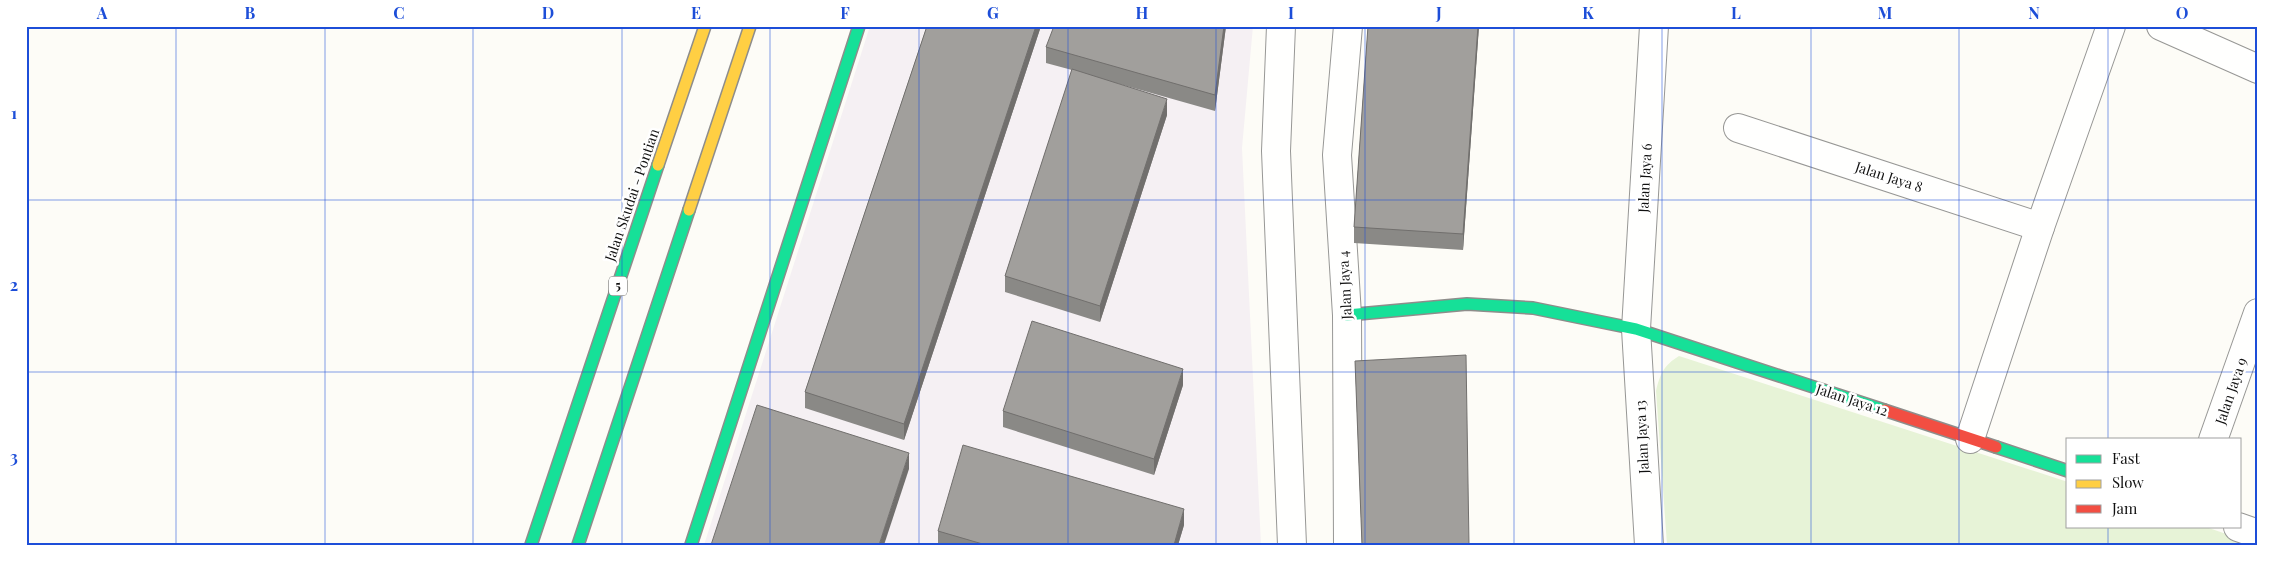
<svg xmlns="http://www.w3.org/2000/svg" width="2284" height="571" font-family="'Playfair Display',serif">
  <style>
    .industrial { fill: #f5f0f3 }
    .green { fill: #e7f3d7 }
    .lines { fill: none; stroke-linecap: round; stroke-linejoin: round }
    .street-casing { stroke: #979795; stroke-width: 30 }
    .fast-casing { stroke: #8e8d8b; stroke-width: 14 }
    .slow-casing { stroke: #8e8d8b; stroke-width: 14 }
    .jam-casing { stroke: #8e8d8b; stroke-width: 14 }
    .street { stroke: #fffffe; stroke-width: 28 }
    .fast { stroke: #16e098; stroke-width: 11 }
    .slow { stroke: #ffcf43; stroke-width: 11 }
    .jam { stroke: #f24e42; stroke-width: 11 }
    .wall { fill: #8a8986 }
    .shaded-wall { fill: #716f6d }
    .building { fill: #a19f9c; stroke: #716f6d }
    .grid { fill: none; stroke: #1d4ed8; stroke-width: 1; stroke-opacity: 0.55 }
    .labels { text-anchor: middle; stroke-width: 5; stroke-linejoin: round; paint-order: stroke }
    .shield { fill: #fff; stroke: #585858; stroke-width: 1 }
    .shield-label { font-size: 12px; font-weight: bold; fill: #111 }
    .street-label { font-size: 14px; fill: #111; stroke: #fff }
    .neatline { fill: none; stroke: #1d4ed8; stroke-width: 2 }
    .grid-label { font-size: 16px; text-anchor: middle; font-weight: bold; fill: #1d4ed8 }
  </style>
  <rect width="100%" height="100%" fill="#fdfcf7"/>
  <!-- industrial -->
  <path class="industrial" d="M870 26H1253L1242 148 1261 545H704Z"/>
  <!-- green -->
  <path class="green" d="M1679 356 2068 482V527H2206L2258 545H1667L1656 391C1660 374 1664 365 1679 356Z"/>
  <g class="lines">
    <!-- street casing -->
    <g class="street-casing">
      <g id="street">
        <path d="M1281 26 1276 151 1292 545"/>
        <path d="M1348 26 1337 155 1347 315 1348 545"/>
        <path d="M2161 26 2258 69"/>
        <path d="M1738 128 2040 227"/>
        <path d="M1970 439 2040 227 2111 26"/>
        <path d="M2213 440 2258 313"/>
        <path d="M2238 527 2258 534"/>
        <path d="M1649 545 1636 329 1654 26"/>
      </g>
    </g>
    <!-- fast casing -->
    <g class="fast-casing">
      <g id="fast">
        <path d="M1347 315 1467 304 1533 308 1636 329 1884 410"/>
        <path d="M1996 447 2068 471"/>
        <path d="M531 545 658 165"/>
        <path d="M578 545 689 210"/>
        <path d="M691 545 859 26"/>
      </g>
    </g>
    <!-- slow casing -->
    <g class="slow-casing">
      <g id="slow">
        <path d="M658 165 705 26"/>
        <path d="M689 210 750 26"/>
      </g>
    </g>
    <!-- jam casing -->
    <g class="jam-casing">
      <path id="jam" d="M1884 410 1996 447"/>
    </g>
    <!-- street -->
    <use href="#street" class="street"/>
    <!-- fast -->
    <use href="#fast" class="fast"/>
    <!-- slow -->
    <use href="#slow" class="slow"/>
    <!-- jam -->
    <use href="#jam" class="jam"/>
  </g>
  <!-- wall -->
  <g class="wall">
    <path d="M927 26H1041L904 440 805 408V392Z"/>
    <path d="M1226 26 1215 111 1116 83 1167 115 1100 322 1005 292V276L1072 70 1046 63V47Z"/>
    <path d="M1368 26H1479L1463 250 1354 243V227Z"/>
    <path d="M1355 361 1469 545H1362Z"/>
    <path d="M1183 385 1154 475 1003 427V411Z"/>
    <path d="M1184 525 1178 545H938V531Z"/>
  </g>
  <!-- shaded-wall -->
  <g class="shaded-wall">
    <path d="M1036 26H1041L904 440V424Z"/>
    <path d="M1224 26H1226L1215 111V95Z"/>
    <path d="M1478 26H1479L1463 250V234Z"/>
    <path d="M1167 99V115L1100 322V306Z"/>
    <path d="M1183 369V385L1154 475V459Z"/>
    <path d="M909 453V469L884 545H879Z"/>
    <path d="M1184 509V525L1178 545H1174Z"/>
  </g>
  <!-- building -->
  <g class="building">
    <path d="M927 26H1036L904 424 805 392Z"/>
    <path d="M1054 26H1224L1215 95 1046 47Z"/>
    <path d="M1368 26H1478L1463 234 1354 227Z"/>
    <path d="M1072 69 1167 99 1100 306 1005 276Z"/>
    <path d="M1032 321 1183 369 1154 459 1003 411Z"/>
    <path d="M1466 355 1469 545H1362L1355 361Z"/>
    <path d="M757 405 909 453 879 545H711Z"/>
    <path d="M963 445 1184 509 1174 545H986L938 531Z"/>
  </g>
  <!-- grid -->
  <path class="grid" d="M176 26V545M325 26V545M473 26V545M622 26V545M770 26V545M919 26V545M1068 26V545M1216 26V545M1365 26V545M1514 26V545M1662 26V545M1811 26V545M1959 26V545M2108 26V440M26 200H2258M26 372H2258M2108 527V545"/>
  <g class="labels">
    <!-- shield labels -->
    <rect class="shield" x="609" y="276.5" width="18" height="19" rx="4"/>
    <g class="shield-label">
      <text x="618" y="290">5</text>
    </g>
    <!-- street labels -->
    <g class="street-label">
      <text transform="translate(1889 177) rotate(18)" y="5">Jalan Jaya 8</text>
      <text transform="translate(1645 178) rotate(-87)" y="5">Jalan Jaya 6</text>
      <text transform="translate(632 195) rotate(-71)" y="5">Jalan Skudai - Pontian</text>
      <text transform="translate(1345 285) rotate(-93)" y="5">Jalan Jaya 4</text>
      <text transform="translate(2231 391) rotate(-71)" y="5">Jalan Jaya 9</text>
      <text transform="translate(1852 400) rotate(18)" y="5">Jalan Jaya 12</text>
      <text transform="translate(1642 437) rotate(-93)" y="5">Jalan Jaya 13</text>
    </g>
  </g>
  <!-- border -->
  <rect width="2284" height="571" fill="none" stroke="#ffffff" stroke-width="55"/>
  <!-- legend -->
  <rect x="2066" y="438" width="175" height="90" fill="#ffffff" stroke="#a0a0a0"/>
  <rect x="2076" y="455" width="25" height="8" fill="#16e098" stroke="#a0a0a0"/>
  <text x="2112" y="464" font-size="15" fill="#111111">Fast</text>
  <rect x="2076" y="480" width="25" height="8" fill="#ffcf43" stroke="#a0a0a0"/>
  <text x="2112" y="488" font-size="15" fill="#111111">Slow</text>
  <rect x="2076" y="505" width="25" height="8" fill="#f24e42" stroke="#a0a0a0"/>
  <text x="2112" y="514" font-size="15" fill="#111111">Jam</text>
  <rect x="28" y="28" width="2228" height="516" class="neatline"/>
  <g class="grid-label">
    <text x="102" y="19">A</text>
    <text x="250" y="19">B</text>
    <text x="399" y="19">C</text>
    <text x="548" y="19">D</text>
    <text x="696" y="19">E</text>
    <text x="845" y="19">F</text>
    <text x="993" y="19">G</text>
    <text x="1142" y="19">H</text>
    <text x="1291" y="19">I</text>
    <text x="1439" y="19">J</text>
    <text x="1588" y="19">K</text>
    <text x="1736" y="19">L</text>
    <text x="1885" y="19">M</text>
    <text x="2034" y="19">N</text>
    <text x="2182" y="19">O</text>
    <text x="14" y="119">1</text>
    <text x="14" y="291">2</text>
    <text x="14" y="463">3</text>
  </g>
</svg>
